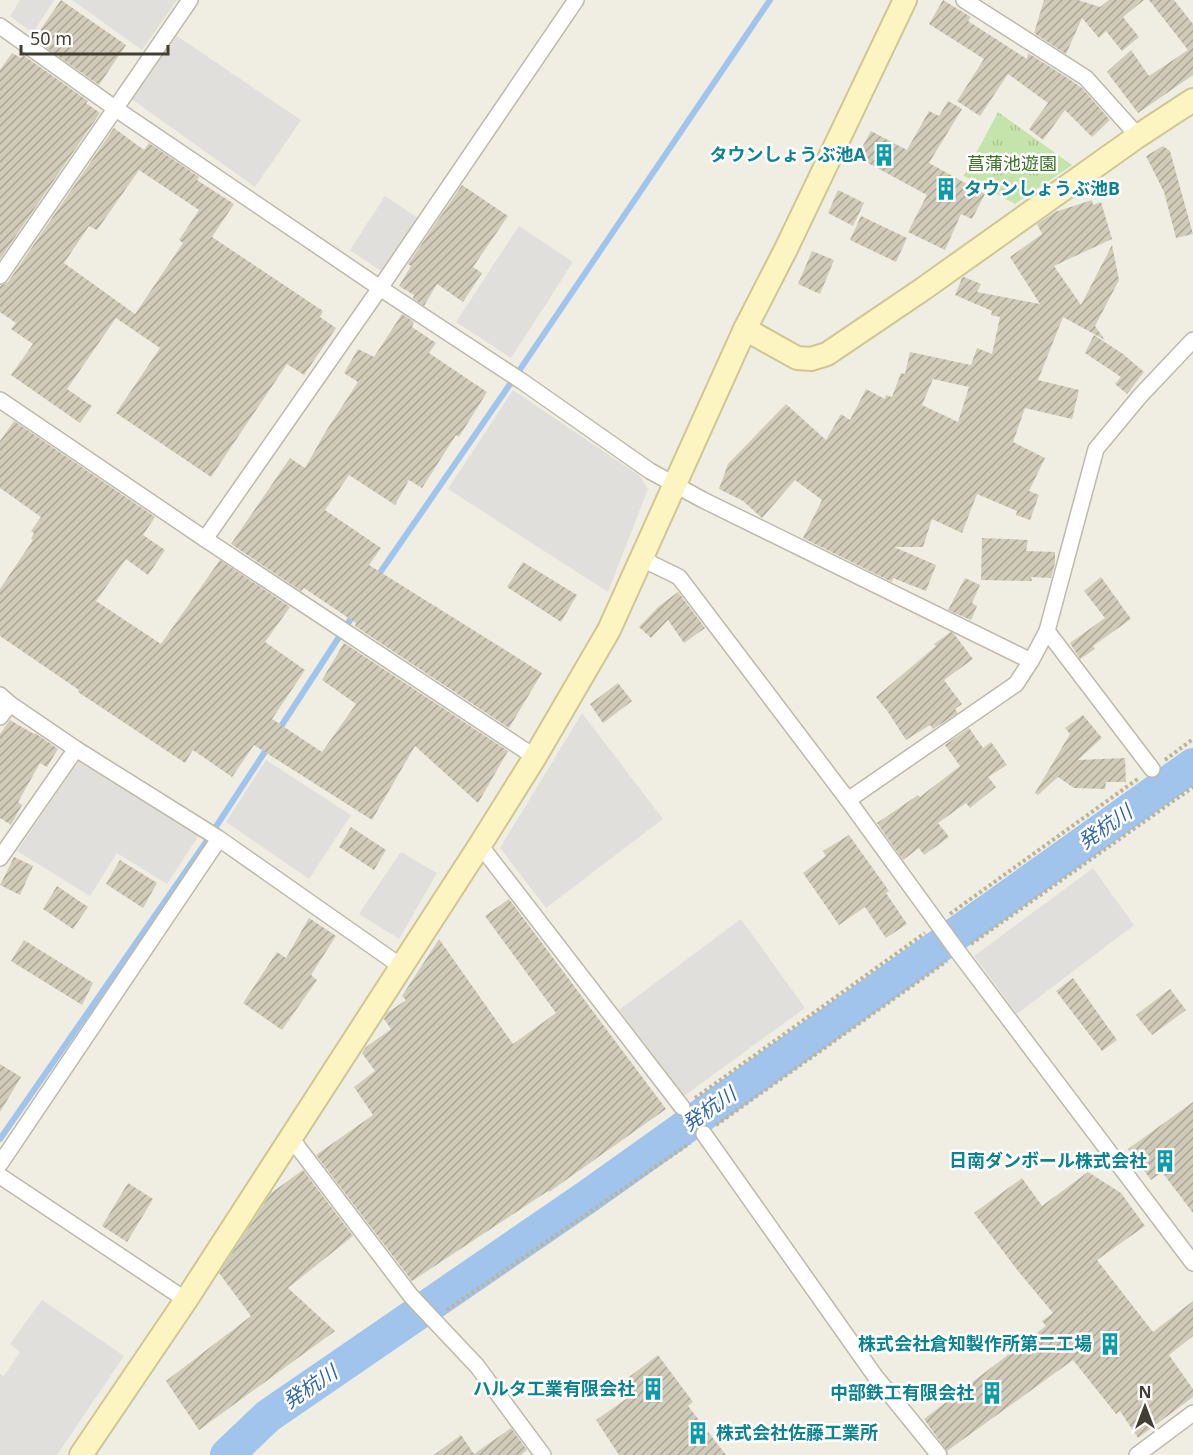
<svg xmlns="http://www.w3.org/2000/svg" width="1193" height="1455" font-family="'Noto Sans','Noto Sans JP',sans-serif">
  <style>
    .park { fill: url(#park-tufts) }
    .parking { fill: #e1dfdb }
    .lines { fill: none; stroke-linecap: round; stroke-linejoin: round }
    .stream { stroke: #a0c4ec; stroke-width: 6 }
    .river { stroke: #a0c4ec; stroke-width: 34 }
    .building { fill: url(#building-hatch); fill-rule: evenodd }
    .street-casing { stroke: #beb9a9; stroke-width: 18 }
    .secondary-casing { stroke: #cfc694; stroke-width: 26 }
    .path { stroke: #bcb498; stroke-width: 4; stroke-dasharray: 3 3; stroke-linecap: butt }
    .street { stroke: #fff; stroke-width: 15 }
    .secondary { stroke: #fcf5c1; stroke-width: 22 }
    .labels { text-anchor: middle; stroke-width: 5; stroke-linejoin: round; paint-order: stroke }
    .culture-label { font-size: 18px; font-weight: bold; fill: #0d838f; stroke: #fff; text-anchor: end }
    .park-label { font-size: 18px; fill: #3c702a; stroke: #fff }
    .water-label { font-size: 20px; font-style: italic; fill: #3368a7; stroke: #fff }
  </style>
  <defs>
    <pattern id="park-tufts" width="24" height="20" patternUnits="userSpaceOnUse" patternTransform="scale(1.5)"><rect width="24" height="20" fill="#c4e4ac"/><path d="M3 7l-1-3M5 7V3M7 7l1-3M15 17l-1-3M17 17v-4M19 17l1-3" fill="none" stroke="#aac594"/></pattern>
    <pattern id="building-hatch" width="6" height="6" patternUnits="userSpaceOnUse" patternTransform="scale(1.5)"><rect width="6" height="6" fill="#d1cbb9"/><path d="M-1 1l2-2M0 6l6-6M5 7l2-2" fill="none" stroke="#aba697"/></pattern>
  </defs>
  <rect width="100%" height="100%" fill="#f0eee3"/>
  <!-- park -->
  <path class="park" d="M998 112 1072 165 1015 204 964 176Z"/>
  <!-- parking -->
  <g class="parking">
    <path d="M20 0H54L33 33 10 16Z"/>
    <path d="M72 0H177L142 50Z"/>
    <path d="M174 34 301 120 255 187 130 98Z"/>
    <path d="M385 196 419 219 384 273 350 250Z"/>
    <path d="M519 226 573 262 511 358 456 322Z"/>
    <path d="M513 390 640 476 648 489 608 592 448 489Z"/>
    <path d="M582 713 663 819 546 908 500 848Z"/>
    <path d="M82 756 201 832 167 884 117 853 90 896 17 851Z"/>
    <path d="M266 760 351 815 309 879 226 822Z"/>
    <path d="M401 852 437 873 399 939 359 914Z"/>
    <path d="M1093 868 1134 925 1017 1014 974 956Z"/>
    <path d="M741 919 805 1008 684 1096 619 1010Z"/>
    <path d="M42 1300 124 1356 57 1455H0V1374L4 1376 20 1352 10 1344Z"/>
  </g>
  <g class="lines">
    <!-- stream -->
    <g class="stream">
      <path d="M377 577 506 390 770 0"/>
      <path d="M278 731 354 614"/>
      <path d="M0 1139 204 845 268 747"/>
    </g>
    <!-- river -->
    <path class="river" d="M227 1455 268 1416 587 1197 1193 765"/>
  </g>
  <!-- building -->
  <g class="building">
    <path d="M61 0 126 45 99 85 34 39Z"/>
    <path d="M943 0 971 17 968 21 1027 59 1028 53 1069 79 1082 88 1110 120 1092 137 1065 110 1043 140 1029 129 1048 103 1008 74 980 116 957 101 984 59 929 24Z"/>
    <path d="M1044 0H1078L1100 7 1109 0H1144L1123 17 1139 37 1122 51 1106 31 1099 38 1082 18 1066 54 1034 33Z"/>
    <path d="M1149 0H1174L1193 24V75L1138 113 1107 72 1131 50 1149 76 1188 50Z"/>
    <path d="M12 53 21 58 23 55 88 101 86 103 100 113 0 259V70Z"/>
    <path d="M948 101 962 109 929 163 985 194 972 219 961 214 945 250 908 232 927 195 857 157 871 131 907 150 929 111 939 116Z"/>
    <path d="M114 128 144 150 149 143 199 177 197 180 234 204 212 237 323 311 320 317 336 328 304 375 287 364 211 477 116 413 160 348 116 318 67 389 92 406 80 423 11 375 33 344 11 329 16 323 0 312V286L8 282ZM139 170 199 210 179 240 183 243 135 314 64 263 89 226 97 230Z"/>
    <path d="M1163 146 1170 151 1193 234 1176 238 1164 192 1146 156Z"/>
    <path d="M462 185 508 216 473 267 482 273 463 302 437 284 424 306 413 298 414 295 399 286 411 266 408 264Z"/>
    <path d="M838 190 864 203 853 226 828 213Z"/>
    <path d="M1092 200 1093 205 1101 202 1112 239 1054 266 1081 305 1112 245 1119 280 1095 326 1105 340 1063 317 1038 380 1079 390 1072 419 1025 408 1013 442 1045 458 1029 491 1039 495 1030 520 1016 515 1017 511 977 494 962 533 932 519 923 547H894L936 565 926 591 893 578 892 582 890 581 803 538 822 500 795 480 762 518 743 501 719 489 728 464 786 404 826 440 841 414 850 420 866 389 885 399 886 395 892 397 901 373 905 374 910 352 971 365 977 348 992 354 1000 317 991 315 992 311 955 295 962 278 964 277 981 284 977 292 1040 304 1010 257 1042 234 1037 224 1055 212ZM933 379 969 387 958 422 922 405Z"/>
    <path d="M861 216 907 238 896 262 850 240Z"/>
    <path d="M812 251 834 260 820 294 798 284Z"/>
    <path d="M402 314 414 322 412 327 436 343 429 353 487 392 459 437 456 435 422 488 409 480 395 505 349 475 325 510 381 548 369 565 542 673 509 728 355 626 356 623 304 588 301 591 231 544 290 458 305 468 326 431 358 382 344 373 358 349 374 357Z"/>
    <path d="M1094 335 1123 354 1144 372 1127 394 1115 384 1121 377 1085 353Z"/>
    <path d="M14 421 155 517 143 535 165 550 148 575 126 559 96 601 161 644 220 560 290 607 265 642 305 670 272 719 322 752 356 704 322 680 344 643 508 751 478 803 415 746 372 820 254 745 232 777 193 750 185 763 78 692 79 690 0 636V589L33 540 31 539 34 533 31 531 41 517 0 488V441Z"/>
    <path d="M982 538 1028 540 1026 551 1055 552V563L1051 578 1031 577 1032 581 981 580Z"/>
    <path d="M523 562 577 595 561 622 507 587Z"/>
    <path d="M1101 577 1131 619 1093 646 1095 649 1080 659 1070 643 1105 618 1084 591Z"/>
    <path d="M965 578 980 585 972 603 977 606 971 620 948 610Z"/>
    <path d="M678 592 705 628 684 643 668 620 651 638 639 627 658 607Z"/>
    <path d="M951 632 954 634 973 659 944 680 962 704 955 709 958 713 933 729 930 725 906 740 888 712 876 697 936 646 934 644Z"/>
    <path d="M618 683 632 701 603 723 590 704Z"/>
    <path d="M1083 715 1102 738 1078 760 1125 758 1126 782H1106L1105 789 1074 788 1058 777 1038 795 1035 793 1070 734 1065 728Z"/>
    <path d="M10 720 34 734 35 733 58 749 47 767 40 763 18 802 22 805 11 825 0 818V734Z"/>
    <path d="M969 728 983 748 991 742 1007 765 988 777 996 787 970 808 966 803 938 823 949 837 924 855 919 848 903 860 877 823 918 795 920 797 960 766 945 745Z"/>
    <path d="M351 827 386 850 374 870 339 847Z"/>
    <path d="M849 835 889 891 886 893 907 924 886 938 865 907 839 925 803 873 826 856 823 851Z"/>
    <path d="M14 857 33 866 20 895 0 885Z"/>
    <path d="M120 860 157 883 143 908 106 884Z"/>
    <path d="M57 886 88 907 73 929 43 909Z"/>
    <path d="M509 899 666 1109 549 1192 548 1191 412 1281 316 1155 373 1115 354 1087 375 1071 362 1053 366 1047 391 1029 384 1019 387 1013 406 1000 402 996 439 939 513 1044 556 1013 485 916Z"/>
    <path d="M309 918 336 936 311 975 317 980 282 1030 243 1003 277 952 286 958Z"/>
    <path d="M24 940 93 983 82 1005 11 961Z"/>
    <path d="M1073 978 1117 1040 1102 1051 1056 991Z"/>
    <path d="M1170 989 1186 1010 1152 1035 1136 1015Z"/>
    <path d="M0 1064 21 1077 0 1112Z"/>
    <path d="M1193 1102V1213L1162 1172 1151 1180 1128 1149Z"/>
    <path d="M303 1170 353 1236 288 1288 335 1331 199 1430 166 1381 251 1316 219 1273 271 1193Z"/>
    <path d="M1088 1172 1121 1193 1145 1226 1097 1260 1153 1332 1193 1301V1336L1169 1355 1193 1389V1397L1138 1438 1120 1411 1116 1414 1073 1360 947 1451 924 1419 1046 1326 1042 1321 1053 1313 1018 1271 974 1213 1022 1178 1042 1206Z"/>
    <path d="M128 1183 153 1199 127 1242 102 1226Z"/>
    <path d="M658 1355 693 1402 688 1406 726 1455H619L596 1420 629 1397 620 1384Z"/>
    <path d="M511 1428 527 1450 521 1455H434L461 1435 474 1454Z"/>
  </g>
  <g class="lines">
    <!-- street casing -->
    <g class="street-casing">
      <g id="street">
        <path d="M964 0 1086 78 1138 136"/>
        <path d="M0 26 116 109 380 288 523 382 650 471 703 500 1031 661 1047 631 1096 449 1140 396 1193 340"/>
        <path d="M0 276 190 0"/>
        <path d="M0 400 205 539 535 757"/>
        <path d="M205 539 380 288 576 0"/>
        <path d="M642 559 679 577 848 800 959 953 1193 1263"/>
        <path d="M1047 631 1152 769"/>
        <path d="M0 695 10 704 76 749 218 838 402 967"/>
        <path d="M0 717 10 704"/>
        <path d="M848 800 1016 684 1031 661"/>
        <path d="M480 845 682 1107"/>
        <path d="M0 858 76 749"/>
        <path d="M704 1134 875 1376 939 1455"/>
        <path d="M291 1138 411 1296 477 1366 543 1455"/>
        <path d="M0 1164 219 839"/>
        <path d="M0 1176 186 1300"/>
        <path d="M1137 1455 1193 1413"/>
      </g>
    </g>
    <!-- secondary casing -->
    <g class="secondary-casing">
      <g id="secondary">
        <path d="M745 329 797 358 811 359 827 354 923 289 1138 136 1193 100"/>
        <path d="M81 1455 186 1300 480 845 535 757 609 630 745 329 786 249 905 0"/>
      </g>
    </g>
    <!-- path -->
    <g class="path">
      <path d="M1165 760 1193 739"/>
      <path d="M950 914 1139 778"/>
      <path d="M971 944 1193 787"/>
      <path d="M695 1098 925 933"/>
      <path d="M716 1125 947 961"/>
      <path d="M447 1310 690 1143"/>
    </g>
    <!-- street -->
    <use href="#street" class="street"/>
    <!-- secondary -->
    <use href="#secondary" class="secondary"/>
  </g>
  <!-- icons -->
  <defs>
    <g id="building-bare" transform="scale(1.8)"><path d="M-4-6H4V6H1V3H-1V6H-4ZM-2.5-4.3h1.7v1.8h-1.7ZM.8-4.3h1.7v1.8H.8ZM-2.5-1h1.7V.8h-1.7ZM.8-1h1.7V.8H.8Z" fill="#0f9aa8" stroke="#fff" stroke-width="2.5" paint-order="stroke"/></g>
  </defs>
  <g fill-rule="evenodd">
    <use href="#building-bare" x="884" y="155"/>
    <use href="#building-bare" x="946" y="189"/>
    <use href="#building-bare" x="1165" y="1161"/>
    <use href="#building-bare" x="1110" y="1344"/>
    <use href="#building-bare" x="653" y="1389"/>
    <use href="#building-bare" x="992" y="1393"/>
    <use href="#building-bare" x="698" y="1433"/>
  </g>
  <g class="labels">
    <!-- culture labels -->
    <g class="culture-label">
      <text x="866" y="161">タウンしょうぶ池A</text>
      <text x="964" y="195" text-anchor="start">タウンしょうぶ池B</text>
      <text x="1147" y="1167">日南ダンボール株式会社</text>
      <text x="1092" y="1350">株式会社倉知製作所第二工場</text>
      <text x="635" y="1395">ハルタ工業有限会社</text>
      <text x="974" y="1399">中部鉄工有限会社</text>
      <text x="716" y="1439" text-anchor="start">株式会社佐藤工業所</text>
    </g>
    <!-- park labels -->
    <g class="park-label">
      <text x="1012" y="170">菖蒲池遊園</text>
    </g>
    <!-- water labels -->
    <g class="water-label">
      <text transform="translate(1105 827) rotate(-35)" y="7">発杭川</text>
      <text transform="translate(709 1109) rotate(-35)" y="7">発杭川</text>
      <text transform="translate(310 1387) rotate(-34)" y="7">発杭川</text>
    </g>
  </g>
  <!-- north arrow -->
  <g transform="translate(1145 1407)" stroke="#ffffff" stroke-width="4.5" paint-order="stroke">
  <path d="M0-4.5L10 22L0 15L-10 22Z" fill="#423e33"/>
  <text y="-9" font-size="16" font-weight="bold" text-anchor="middle" fill="#423e33">N</text>
  </g>
  <!-- scale -->
  <path d="M21 45v9h147v-9" fill="none" stroke="#423e33" stroke-width="3"/>
  <text x="30" y="45" font-size="18" fill="#423e33" stroke="#ffffff" stroke-width="4.5" paint-order="stroke">50 m</text>
</svg>
